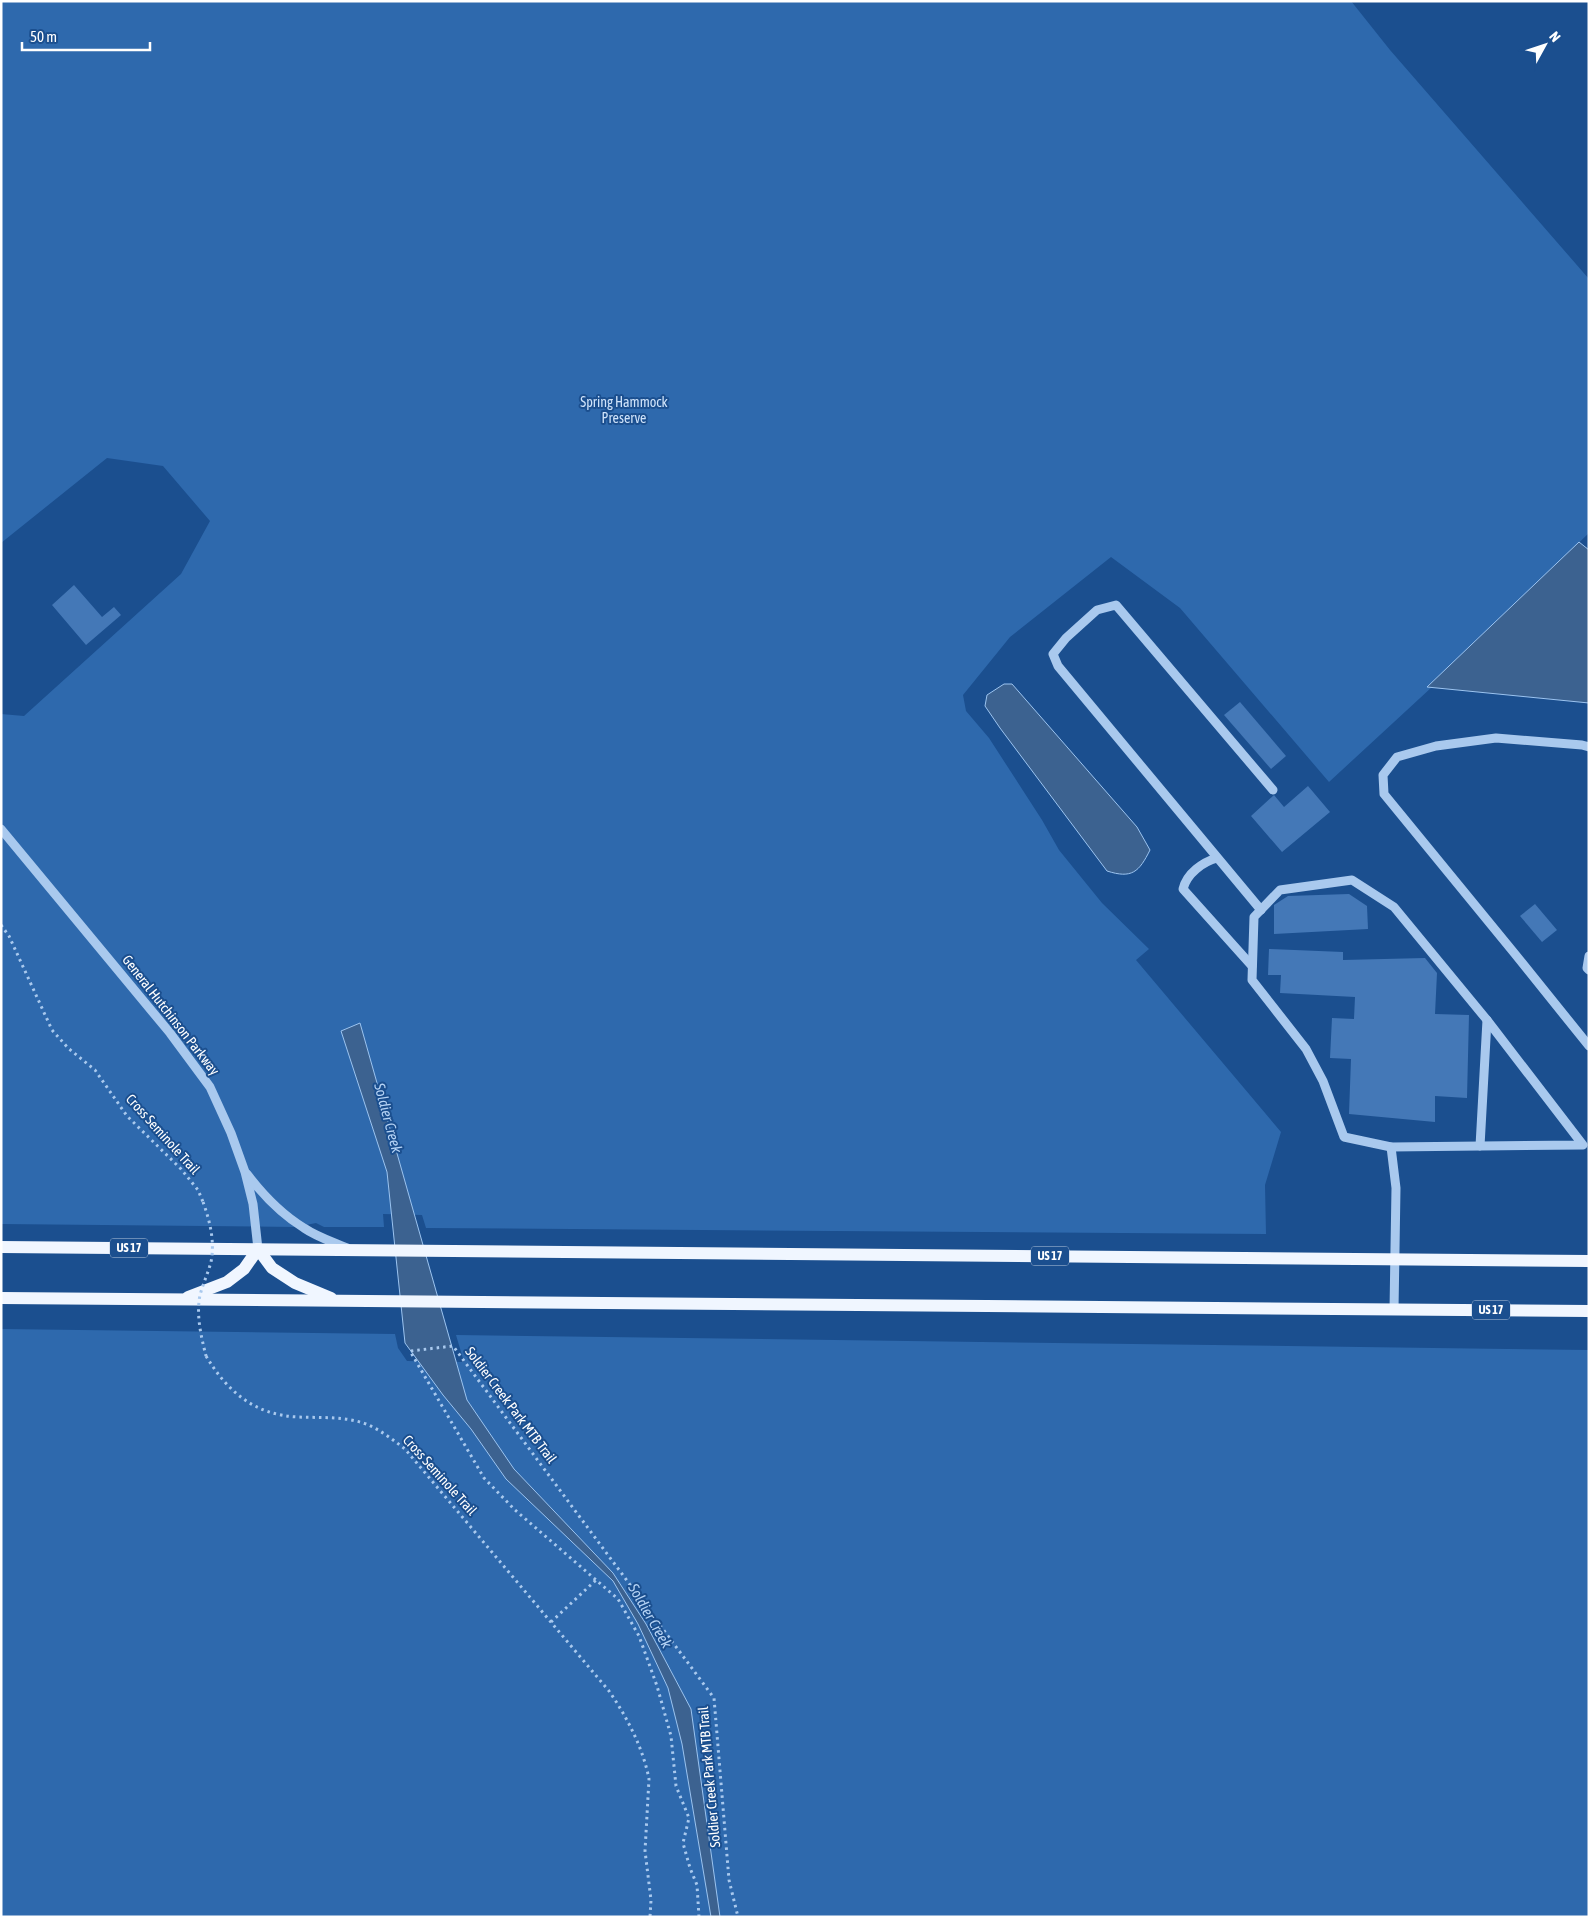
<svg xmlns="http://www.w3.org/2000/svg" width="1590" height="1918" font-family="'Asap Condensed',sans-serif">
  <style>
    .green { fill: #2e69ad }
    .water { fill: #3c6290; stroke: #9cc4f0 }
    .building { fill: #4478b7 }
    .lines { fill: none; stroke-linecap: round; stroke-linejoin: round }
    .path { stroke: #a9c9ee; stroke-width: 3; stroke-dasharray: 2.5 4; stroke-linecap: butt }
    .minor { stroke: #a9c9ee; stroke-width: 9 }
    .major { stroke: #f0f6ff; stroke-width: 12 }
    .path-bridge { stroke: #a9c9ee; stroke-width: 3; stroke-dasharray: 2.5 4; stroke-linecap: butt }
    .labels { text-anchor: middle; stroke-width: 4; stroke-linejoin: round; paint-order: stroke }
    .shield { fill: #1b4f8f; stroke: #bbcadd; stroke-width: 1 }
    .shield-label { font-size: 12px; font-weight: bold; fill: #fff }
    .park-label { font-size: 14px; fill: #cfe3fa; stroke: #1b4f8f }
    .street-label { font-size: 14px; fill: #fff; stroke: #1b4f8f }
    .water-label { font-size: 15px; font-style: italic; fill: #b5d3f5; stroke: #1b4f8f }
  </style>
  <rect width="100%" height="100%" fill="#1b4f8f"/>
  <!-- green -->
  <g class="green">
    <path d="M1 1H1351L1390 50 1589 279V533L1428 687H1432L1329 782 1180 608 1111 557 1010 637 963 695 966 711 989 738 1042 820 1059 850 1102 903 1149 949 1136 960 1281 1132 1265 1185 1266 1234 426 1228 422 1215 383 1214 384 1227H324L316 1223 296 1227 1 1224V714L24 716 181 574 210 521 163 466 107 458 1 543Z"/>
    <path d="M1 1329 395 1334 398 1348 407 1361 464 1362 456 1335 1589 1350V1917H1Z"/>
  </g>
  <!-- water -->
  <g class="water">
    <path d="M1579 542 1589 550V703L1427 687Z"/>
    <path d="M1004 684H1012L1137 827 1150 850C1139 872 1132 879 1107 871L1000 728 985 706 987 695Z"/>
    <path d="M360 1023 467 1400 514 1469 613 1573 646 1624 691 1709 720 1917H711L682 1744 668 1688 638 1624 613 1581 506 1479 471 1429 443 1395 405 1343 387 1172 341 1031Z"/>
  </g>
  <!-- building -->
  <g class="building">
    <path d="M74 585 102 617 114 607 121 615 86 645 52 605Z"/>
    <path d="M1240 702 1286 756 1271 769 1224 715Z"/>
    <path d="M1308 786 1330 812 1282 852 1251 816 1274 795 1284 807Z"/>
    <path d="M1349 894 1367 906 1368 929 1274 934V905L1288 896Z"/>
    <path d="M1535 904 1557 930 1542 942 1520 916Z"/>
    <path d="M1269 949 1343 952V960L1425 958 1437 973 1435 1014 1469 1015 1467 1098 1435 1096V1122L1349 1114 1351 1059 1330 1058 1332 1018 1354 1019 1355 997 1280 993 1281 975H1268Z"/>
  </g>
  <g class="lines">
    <!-- path -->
    <g class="path">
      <path d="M1 925 9 936 52 1030 68 1048 95 1070 127 1116 181 1169 198 1190 203 1202"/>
      <path d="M206 1356C227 1391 254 1415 298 1417 321 1418 344 1416 366 1424 381 1430 393 1440 405 1449L609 1691C627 1717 643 1748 649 1779L645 1851 651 1900 650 1917"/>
      <path d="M551 1622 596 1580"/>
      <path d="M699 1917 697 1885 690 1868 683 1843 689 1818 676 1786 671 1736 657 1686 639 1636 618 1599 515 1510 484 1478 410 1351 453 1346 714 1698 729 1880 738 1917"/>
    </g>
    <!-- minor -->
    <g class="minor">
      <path d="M1589 747 1582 745 1496 738 1436 746 1397 757 1383 775 1384 794 1515 954 1589 1046"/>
      <path d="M1 829 170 1033 210 1087 231 1133 245 1172 253 1204 258 1249"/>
      <path d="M1217 858C1203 862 1187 873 1183 889L1252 966"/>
      <path d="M1352 880 1394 907 1487 1020 1583 1145 1391 1147 1344 1137 1323 1081 1306 1049 1252 980 1254 917 1280 890Z"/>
      <path d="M1261 910 1058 666 1053 654 1066 638 1097 610 1116 605 1273 790"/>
      <path d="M1589 956 1587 968 1589 970"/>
      <path d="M1480 1146 1487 1020"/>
      <path d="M1391 1147 1396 1188 1394 1310"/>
      <path d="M247 1174C263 1195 281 1214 304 1228 317 1237 333 1242 347 1248"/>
    </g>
    <!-- major -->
    <g class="major">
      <path d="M1 1247 1589 1261"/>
      <path d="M258 1249 272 1268 295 1283 331 1298"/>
      <path d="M188 1297 227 1282 244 1269 258 1249"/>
      <path d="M1 1298 1589 1311"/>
    </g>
    <!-- path-bridge -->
    <path class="path-bridge" d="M203 1202C210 1221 215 1242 211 1262 208 1273 203 1284 200 1295 196 1315 201 1336 206 1356"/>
  </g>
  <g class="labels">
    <!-- shield labels -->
    <g class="shield">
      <rect x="110" y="1238.5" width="38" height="19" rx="4"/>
      <rect x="1031" y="1246.5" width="38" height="19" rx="4"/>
      <rect x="1472" y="1300.5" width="38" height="19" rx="4"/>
    </g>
    <g class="shield-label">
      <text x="129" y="1252">US 17</text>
      <text x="1050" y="1260">US 17</text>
      <text x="1491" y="1314">US 17</text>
    </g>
    <!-- park labels -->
    <g class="park-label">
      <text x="624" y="407">Spring Hammock<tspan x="624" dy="16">Preserve</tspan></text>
    </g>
    <!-- street labels -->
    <g class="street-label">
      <text transform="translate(171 1015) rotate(52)" y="5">General Hutchinson Parkway</text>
      <text transform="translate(163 1134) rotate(48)" y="5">Cross Seminole Trail</text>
      <text transform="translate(511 1405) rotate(53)" y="5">Soldier Creek Park MTB Trail</text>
      <text transform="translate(440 1475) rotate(48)" y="5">Cross Seminole Trail</text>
      <text transform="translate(709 1777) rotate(-95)" y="5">Soldier Creek Park MTB Trail</text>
    </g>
    <!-- water labels -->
    <g class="water-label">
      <text transform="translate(388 1118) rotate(75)" y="5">Soldier Creek</text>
      <text transform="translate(650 1616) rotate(60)" y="5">Soldier Creek</text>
    </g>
  </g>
  <!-- border -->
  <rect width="1590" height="1918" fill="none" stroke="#ffffff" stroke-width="5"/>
  <!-- north arrow -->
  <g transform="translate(1545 45) rotate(50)" stroke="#1b4f8f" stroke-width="4" paint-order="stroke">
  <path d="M0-4L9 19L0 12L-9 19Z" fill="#ffffff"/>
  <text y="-8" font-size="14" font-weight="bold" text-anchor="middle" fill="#ffffff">N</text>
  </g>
  <!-- scale -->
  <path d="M22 42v8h128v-8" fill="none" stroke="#ffffff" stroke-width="2.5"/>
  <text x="30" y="42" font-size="15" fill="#ffffff" stroke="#1b4f8f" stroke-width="4" paint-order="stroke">50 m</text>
</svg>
